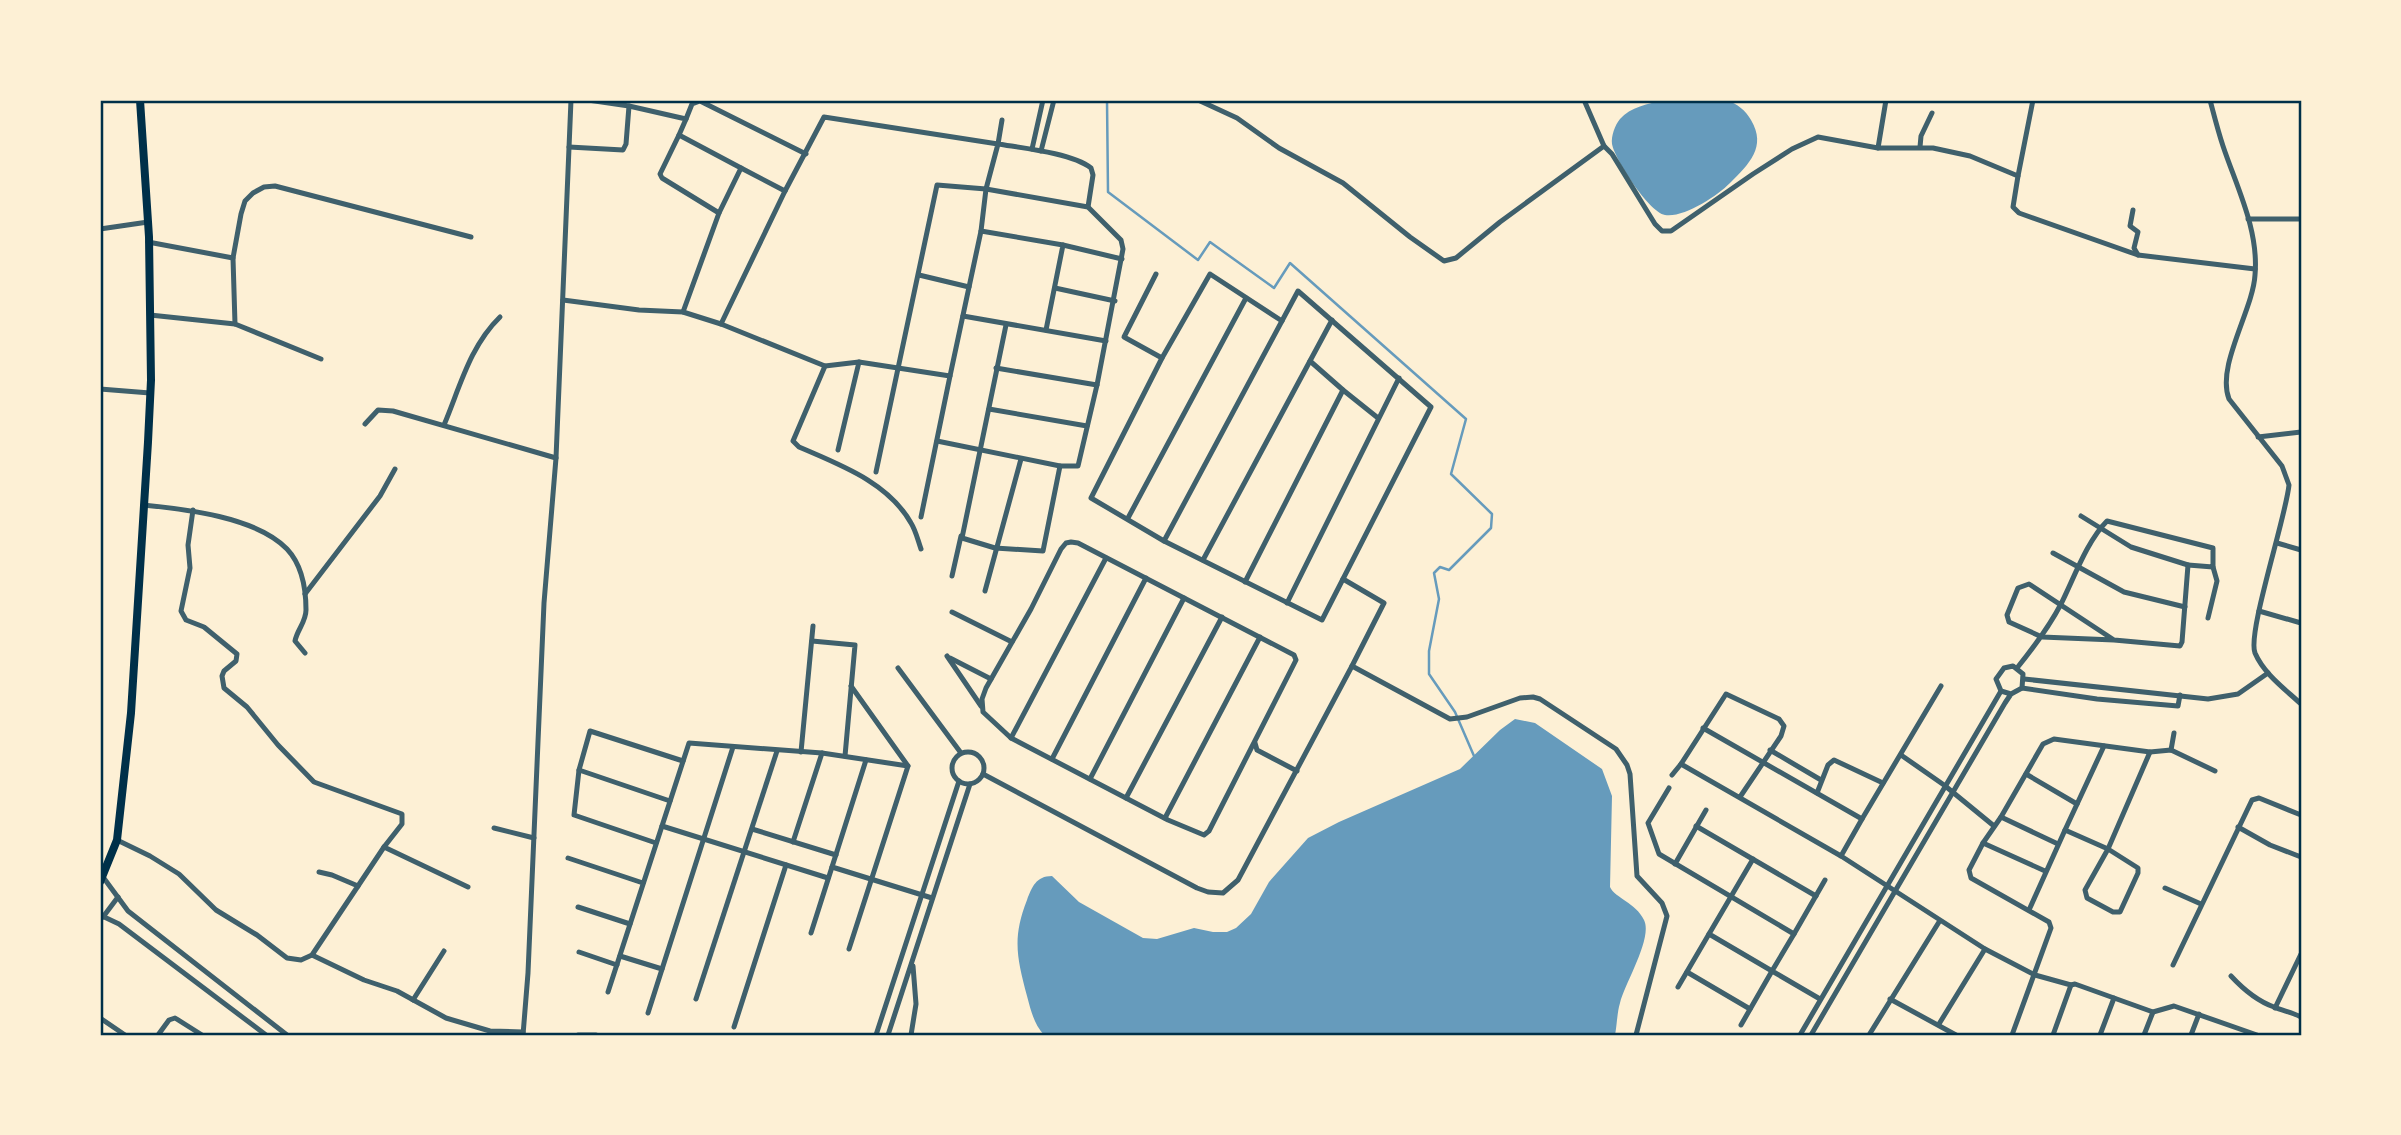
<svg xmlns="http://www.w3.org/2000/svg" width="2401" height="1135" font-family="Jost,sans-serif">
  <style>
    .water { fill: #669bbc }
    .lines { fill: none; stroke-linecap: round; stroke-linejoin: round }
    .stream { stroke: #669bbc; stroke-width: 2.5 }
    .minor { stroke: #3f606c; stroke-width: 5 }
    .primary { stroke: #003049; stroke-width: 8 }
    .neatline { fill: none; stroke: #003049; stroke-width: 2.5 }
  </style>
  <rect width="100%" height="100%" fill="#fdf0d5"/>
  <!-- water -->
  <g class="water">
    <path d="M1663 100C1683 100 1708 96 1727 101 1737 103 1746 111 1751 120 1767 147 1749 164 1730 183 1717 196 1684 218 1665 215 1649 212 1615 160 1612 144 1611 136 1615 125 1620 119 1630 107 1649 104 1663 100Z"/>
    <path d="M1515 719 1535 723 1602 769 1612 796 1610 887C1615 898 1636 903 1644 920 1653 938 1625 983 1620 1003 1617 1013 1617 1025 1615 1035H1044C1034 1024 1031 1011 1027 996 1017 958 1012 938 1027 900 1032 887 1036 876 1052 876L1079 902 1143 938 1157 939 1194 928 1213 932H1227L1236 928 1251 914 1269 882 1308 838 1339 822 1460 769 1500 730Z"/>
  </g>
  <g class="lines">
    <!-- stream -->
    <path class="stream" d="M1107 100 1108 192 1198 260 1210 242 1274 288 1290 263 1466 419 1451 474 1492 514 1491 528 1449 570 1440 567 1434 573 1439 599 1429 651V674L1455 712 1474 756"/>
    <!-- minor -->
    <g class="minor">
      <path d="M588 100 629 106 686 119 679 135 741 168 719 213 683 312"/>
      <path d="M1198 100 1237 118 1279 148 1343 183 1410 237 1444 261 1456 258 1500 222 1604 146"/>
      <path d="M1584 100 1604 146 1612 154 1655 224 1662 231H1671L1753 174 1792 149 1818 137 1878 148H1933L1970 156 2018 176 2013 207 2019 213 2138 255 2255 269"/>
      <path d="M2210 100C2214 115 2218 131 2223 146 2237 188 2259 230 2255 275 2253 310 2216 366 2229 399L2282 466 2289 485C2286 517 2247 633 2255 653 2264 674 2285 689 2301 704"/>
      <path d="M686 119 692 104 700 101 806 154"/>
      <path d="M1002 120 998 144C1022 148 1072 153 1091 168L1093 175 1088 207"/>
      <path d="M679 135 660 174 662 178 719 213"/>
      <path d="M569 147 623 150 626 144 629 106"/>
      <path d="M1920 147 1921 136 1932 113"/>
      <path d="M1878 148 1886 100"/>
      <path d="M1032 149 1043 100"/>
      <path d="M1041 151 1054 100"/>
      <path d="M741 168 785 191 824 117 998 144 986 189 981 231 950 376 859 362 838 450"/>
      <path d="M2018 176 2033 100"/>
      <path d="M2133 210 2130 226 2138 232 2134 248 2138 255"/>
      <path d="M2248 219H2301"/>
      <path d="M100 229 148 222"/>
      <path d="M981 231 1063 245 1046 330"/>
      <path d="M148 242 233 258"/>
      <path d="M1063 245 1122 259"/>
      <path d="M1156 274 1124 337 1162 358"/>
      <path d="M919 275 969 287"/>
      <path d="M1055 288 1115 301"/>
      <path d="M1298 291 1431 407 1322 620 1164 541Z"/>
      <path d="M563 300 639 310 683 312 721 324 825 366 859 362"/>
      <path d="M150 315 235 324"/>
      <path d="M963 316 1106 341"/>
      <path d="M721 324 785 191"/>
      <path d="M1006 325 962 538 995 548 1043 551 1060 466"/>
      <path d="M321 359 235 324 233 258 241 214 245 201 253 193 264 187 275 186 471 237"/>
      <path d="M1310 361 1343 390"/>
      <path d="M825 366 793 441 799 447C840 465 888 482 911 523 916 531 918 541 921 549"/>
      <path d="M996 368 1097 385"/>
      <path d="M100 389 150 393"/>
      <path d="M989 409 1087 426"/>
      <path d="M365 424 378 410 393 411 556 458"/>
      <path d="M444 425C460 387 470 346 500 317"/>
      <path d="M2258 437 2301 432"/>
      <path d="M876 472 937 185 986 189 1088 207 1121 240 1123 249 1097 385 1078 466H1060L937 441"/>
      <path d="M143 505C185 509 256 517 287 549 302 565 306 589 306 610 306 622 297 630 295 641L305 653"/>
      <path d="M193 510 188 545 190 568 181 611 186 620 204 627 237 654 236 661 224 671 222 676 224 688 247 707 278 745 314 782 402 814V824L384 847 468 887"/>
      <path d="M2081 516 2131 547 2188 565"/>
      <path d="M921 517 950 376"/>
      <path d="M1128 518 1246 298"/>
      <path d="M1164 541 1091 498 1162 358 1210 274 1282 321"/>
      <path d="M1071 542 1078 543 1294 655 1296 660 1293 666 1209 831 1204 835 1168 820 1011 738 983 712 982 699 986 688 1031 609 1061 549 1066 543Z"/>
      <path d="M2277 543 2301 550"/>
      <path d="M2053 553 2124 592 2185 607"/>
      <path d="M1203 560 1332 320"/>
      <path d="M952 576 961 536"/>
      <path d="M1343 579 1384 603 1352 666 1450 719 1467 717 1520 698 1533 697 1540 699 1616 749 1627 765 1630 774 1637 876 1662 903 1667 916 1636 1035"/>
      <path d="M1245 582 1343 390 1378 418"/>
      <path d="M985 591 1021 459"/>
      <path d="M305 594 380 496 395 469"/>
      <path d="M1287 603 1399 378"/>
      <path d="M2259 611 2301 623"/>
      <path d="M952 612 1012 642"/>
      <path d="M2208 618 2217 581 2213 567"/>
      <path d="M812 641 855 645 845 756"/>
      <path d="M947 656 981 706"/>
      <path d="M950 658 991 679"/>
      <path d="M898 668 961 753"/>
      <path d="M2017 668C2034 647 2049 627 2061 604 2074 578 2087 541 2107 521L2213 548V567L2188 565 2182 642 2180 646 2114 640 2029 584 2018 588 2007 615 2009 622 2042 637 2114 640"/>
      <path d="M2024 679 2208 699 2238 694 2268 673"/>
      <path d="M2022 688 2097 699 2178 706 2180 695"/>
      <path d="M1703 728 1862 819 1941 686"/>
      <path d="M1011 738 1106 558"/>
      <path d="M1255 743 1257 750 1297 771"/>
      <path d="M1770 750 1821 780"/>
      <path d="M2171 750 2174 733"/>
      <circle cx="968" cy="768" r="16"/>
      <path d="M801 752 813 626"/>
      <path d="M1901 755 1944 785 1994 826"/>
      <path d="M1052 759 1146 578"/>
      <path d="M579 770 670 801"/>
      <path d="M983 774 1197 888 1208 892 1223 893 1238 880 1352 666"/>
      <path d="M2026 774 2077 804"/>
      <path d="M1672 775 1681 764"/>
      <path d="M1090 779 1184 598"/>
      <path d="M1669 788 1648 823 1659 854 1794 934 1772 971 1820 999"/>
      <path d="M1817 793 1828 765 1834 760 1883 783"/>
      <path d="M1740 797 1781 736 1784 726 1779 719 1726 694 1681 764 1841 856 1985 949"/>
      <path d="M1126 798 1222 617"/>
      <path d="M2001 817 2058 844"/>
      <path d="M1165 818 1260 637"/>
      <path d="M662 826 828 878"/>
      <path d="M1696 826 1816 896"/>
      <path d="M2238 827 2270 845 2301 857"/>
      <path d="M494 828 534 838"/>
      <path d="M752 829 836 855"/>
      <path d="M2065 830 2104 746"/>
      <path d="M117 840 150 856 179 874 216 910 257 935 287 958 301 960 312 955 358 886 332 875 319 872"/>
      <path d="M793 842 822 753"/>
      <path d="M656 843 574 815 579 770 590 731 683 761"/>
      <path d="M1983 843 1969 870 1971 878 2049 922 2051 928 2012 1035"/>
      <path d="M1841 856 1862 819"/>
      <path d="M568 858 643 883"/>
      <path d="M1675 864 1706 810"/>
      <path d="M832 867 932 898"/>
      <path d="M2045 871 1983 843 2001 817 2043 744 2054 739 2150 752 2171 750 2215 771"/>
      <path d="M103 877 128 911 287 1035"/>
      <path d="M358 886 384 847"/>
      <path d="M2165 888 2201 904"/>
      <path d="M578 907 630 924"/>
      <path d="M2029 910 2065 830 2108 849 2138 868V873L2120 912H2113L2087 898 2085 890 2108 849 2150 752"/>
      <path d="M100 915 119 924 266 1035"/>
      <path d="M103 917 118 897"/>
      <path d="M811 933 866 760"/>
      <path d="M1794 934 1825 880"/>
      <path d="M849 949 908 766 851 686"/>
      <path d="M579 952 617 965"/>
      <path d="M312 955 364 980 397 991 446 1018 490 1031 523 1032"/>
      <path d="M620 956 662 969"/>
      <path d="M2173 965 2252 800 2259 798 2301 815"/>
      <path d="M1687 972 1750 1009"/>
      <path d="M2231 976C2243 989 2257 1001 2274 1007 2283 1011 2292 1012 2301 1017"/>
      <path d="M1678 987 1709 934"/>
      <path d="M608 992 689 743 822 753 908 766"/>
      <path d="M696 999 777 751"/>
      <path d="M1890 999 1956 1035"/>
      <path d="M413 1000 444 951"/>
      <path d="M2275 1008 2301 954"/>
      <path d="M648 1013 733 747"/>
      <path d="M100 1018 125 1035"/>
      <path d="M1939 1024 1985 949 2035 975 2071 985 2075 984 2153 1012 2174 1006 2257 1035"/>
      <path d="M1741 1025 1772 971 1709 934 1753 859"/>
      <path d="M734 1027 786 865"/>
      <path d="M158 1035 169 1020 175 1018 202 1035"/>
      <path d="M523 1035 528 973 544 603 556 458 571 100"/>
      <path d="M578 1035H596"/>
      <path d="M876 1035 959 781"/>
      <path d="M888 1035 970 784"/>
      <path d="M911 1035 916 1004 913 966"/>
      <path d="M1800 1035 2001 691"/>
      <path d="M1811 1035 2005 703 2011 694 2022 688 2023 674 2013 666 2004 668 1996 679 2001 691 2011 694"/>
      <path d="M1869 1035 1939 922"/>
      <path d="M2053 1035 2071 985"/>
      <path d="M2100 1035 2114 998"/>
      <path d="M2144 1035 2153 1012"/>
      <path d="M2191 1035 2199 1014"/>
    </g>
    <!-- primary -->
    <path class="primary" d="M100 882 117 840 131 713 148 442 151 380 149 237 140 100"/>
  </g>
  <!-- border -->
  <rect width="2401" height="1135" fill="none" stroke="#fdf0d5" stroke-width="203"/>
  <rect x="102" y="102" width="2198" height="932" class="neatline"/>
</svg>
